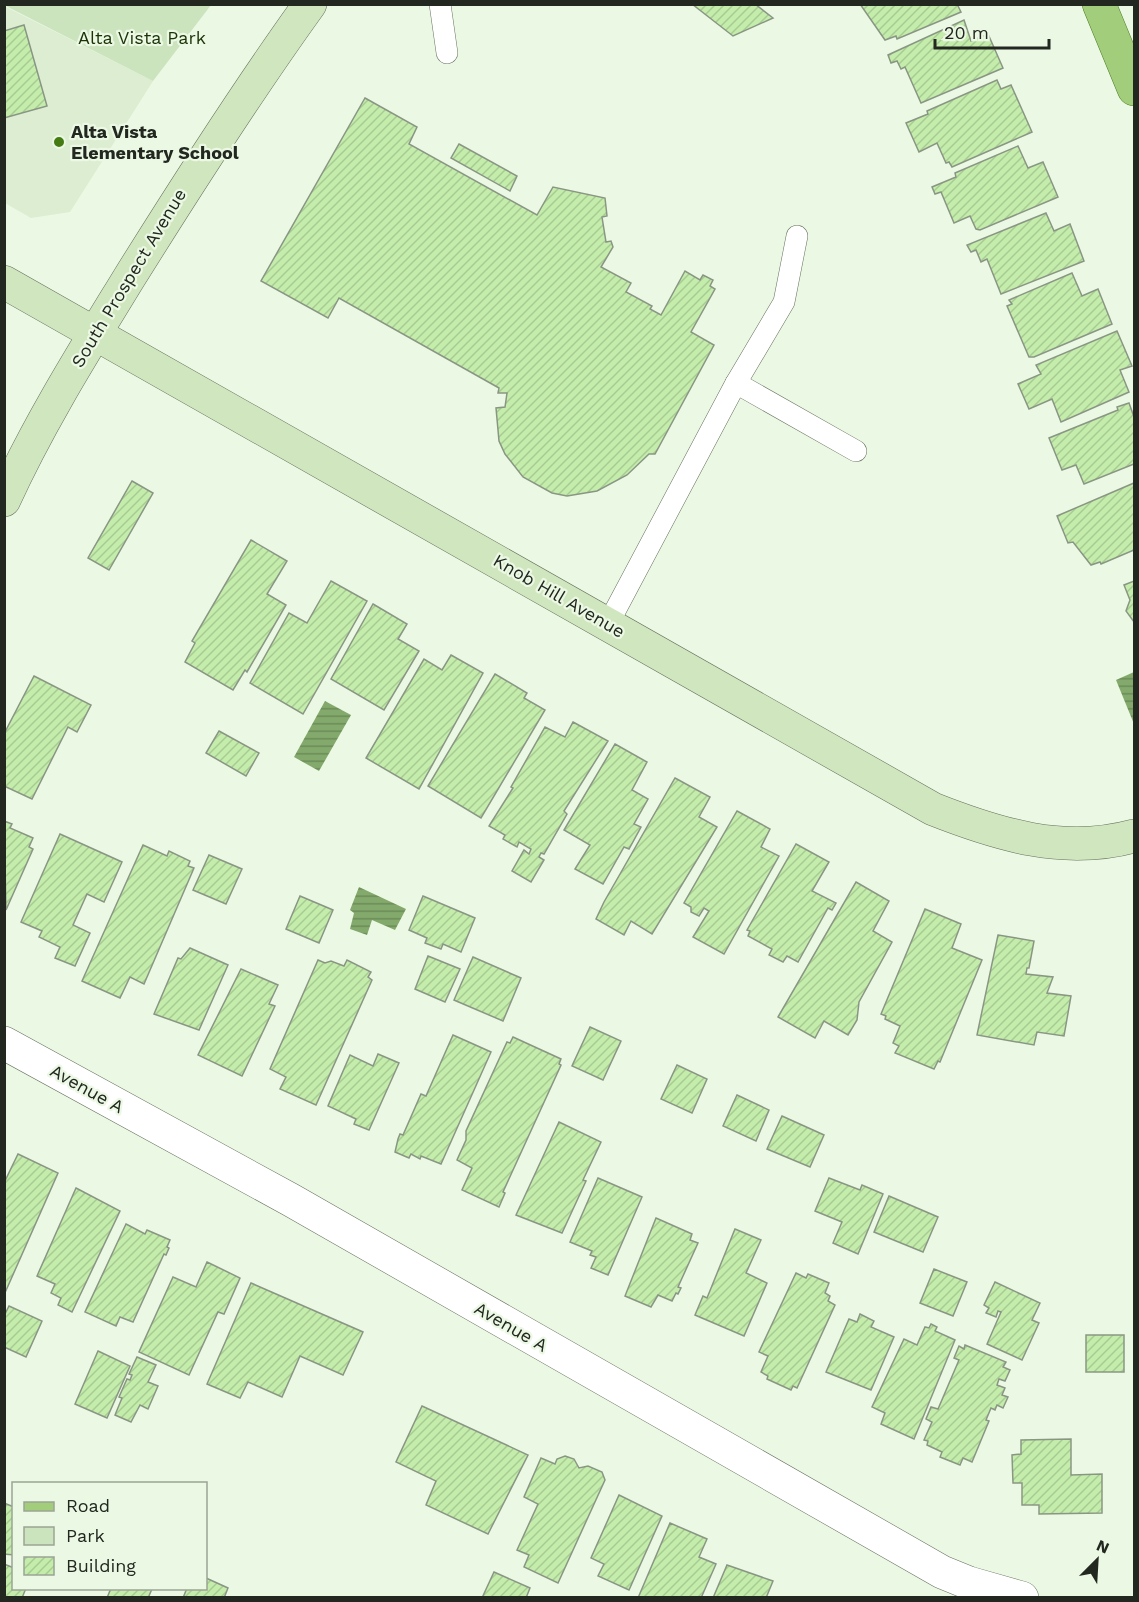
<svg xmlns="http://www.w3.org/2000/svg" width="1139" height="1602" font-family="'Work Sans',sans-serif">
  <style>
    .built { fill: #dcedd2 }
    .park { fill: #cbe4bd }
    .water { fill: url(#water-rules) }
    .building { fill: url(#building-hatch); stroke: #8a9684; stroke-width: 1.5 }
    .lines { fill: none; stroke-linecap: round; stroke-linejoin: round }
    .lane-casing { stroke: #65705e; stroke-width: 22 }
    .street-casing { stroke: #65705e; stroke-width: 34 }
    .secondary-casing { stroke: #65705e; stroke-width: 34 }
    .primary-casing { stroke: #4d7e23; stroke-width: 34 }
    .lane { stroke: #fff; stroke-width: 21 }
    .street { stroke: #fff; stroke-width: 33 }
    .secondary { stroke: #d0e6be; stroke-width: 33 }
    .primary { stroke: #a2ce7c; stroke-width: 33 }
    .poi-dot { fill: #457c12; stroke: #ebf8e3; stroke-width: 2 }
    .labels { text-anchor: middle; stroke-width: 4.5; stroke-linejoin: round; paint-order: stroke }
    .park-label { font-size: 18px; fill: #1b3407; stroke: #ebf8e3 }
    .poi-label { font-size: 18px; font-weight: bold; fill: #222720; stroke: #ebf8e3; text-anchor: start }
    .street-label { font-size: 18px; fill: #222720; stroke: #ebf8e3 }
  </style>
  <defs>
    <pattern id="water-rules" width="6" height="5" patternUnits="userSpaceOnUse" patternTransform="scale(1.5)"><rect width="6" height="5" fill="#83aa6c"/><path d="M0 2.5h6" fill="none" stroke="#6b8a58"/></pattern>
    <pattern id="building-hatch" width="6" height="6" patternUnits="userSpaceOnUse" patternTransform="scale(1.5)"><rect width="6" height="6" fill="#c4edac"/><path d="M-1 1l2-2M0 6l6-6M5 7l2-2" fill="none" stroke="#a8cb94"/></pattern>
  </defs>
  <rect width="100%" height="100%" fill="#ebf8e3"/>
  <!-- built -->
  <path class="built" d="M4 6 153 81 70 212 31 218 5 203Z"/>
  <!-- park -->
  <path class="park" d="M4 5 5 4 211 5 153 81Z"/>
  <!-- water -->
  <g class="water">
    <path d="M1134 672V724L1116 680Z"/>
    <path d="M325 701 351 715 319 771 294 757Z"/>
    <path d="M359 887 406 909 395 930 372 920 367 935 350 929 354 913 350 910Z"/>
  </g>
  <!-- building -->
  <g class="building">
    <path d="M692 4H755L773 18 733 36Z"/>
    <path d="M860 4H957L961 12 897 39 896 36 885 40Z"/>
    <path d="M964 20 971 41 988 34 1003 68 921 103 905 67 901 69 897 61 891 63 888 55Z"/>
    <path d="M24 25 47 106 4 118V31Z"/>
    <path d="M997 80 1001 89 1011 85 1032 132 952 167 949 162 946 163 937 143 919 152 906 123 928 114 927 111Z"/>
    <path d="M365 98 417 127 409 144 537 215 553 187 605 198 607 216 602 217 606 242 611 241 613 247 601 267 631 283 626 292 652 306 650 309 661 315 685 271 700 280 703 275 713 280 710 286 715 289 691 332 714 345 655 454H649L627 475 597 491 567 496 552 493 523 477 505 454 499 441 496 408 505 407 507 393H498L499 388 339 298 328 318 261 281Z"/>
    <path d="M459 144 517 176 510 191 451 158Z"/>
    <path d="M1018 146 1028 168 1043 162 1058 197 980 230 976 229 970 216 954 223 941 192 935 194 932 187 956 177 955 173Z"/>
    <path d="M1046 213 1054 231 1070 224 1084 261 1001 294 987 259 981 262 976 250 971 252 967 245Z"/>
    <path d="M1072 273 1082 296 1098 289 1112 324 1034 357H1029L1007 306 1012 304 1009 300Z"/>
    <path d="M1117 331 1132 366 1120 370 1129 392 1061 422 1052 399 1029 409 1018 384 1041 374 1036 365Z"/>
    <path d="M1129 403 1134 417V464L1084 484 1076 465 1062 470 1049 438 1118 410 1117 407Z"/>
    <path d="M132 481 153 493 109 570 88 558Z"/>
    <path d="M1134 483V550L1101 564 1100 562 1091 565 1073 542 1068 543 1057 516Z"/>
    <path d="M251 540 287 561 267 594 286 605 247 672 245 670 233 690 185 662 195 643 192 641Z"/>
    <path d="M331 581 367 601 303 714 250 683 289 613 307 623Z"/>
    <path d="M1134 581V622L1126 611 1130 600 1124 585Z"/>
    <path d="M373 604 407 624 398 639 419 651 384 710 331 679Z"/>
    <path d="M451 655 483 673 419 789 366 758 424 659 442 670Z"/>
    <path d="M495 674 527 693 524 698 545 710 481 818 428 786Z"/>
    <path d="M34 676 91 705 77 732 68 727 32 799 4 786V734Z"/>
    <path d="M573 722 608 741 564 811 567 814 544 854 541 853 539 857 544 860 531 882 512 871 524 850 529 854 531 849 519 842 517 847 503 839 505 835 489 826 513 788 511 787 545 727 565 737Z"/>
    <path d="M219 731 259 753 246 776 206 753Z"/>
    <path d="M615 744 647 762 632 790 648 799 634 824 641 827 629 849 624 847 603 884 575 869 590 845 564 830Z"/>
    <path d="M675 778 710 797 699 817 717 827 652 934 631 921 624 935 596 919 604 902Z"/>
    <path d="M737 811 770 829 761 847 779 856 724 954 693 937 709 911 704 908 699 916 691 912V907L684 903Z"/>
    <path d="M4 821 12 824 10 828 33 838 29 847 33 849 6 910Z"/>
    <path d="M60 834 122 862 104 902 87 894 73 925 90 933 75 966 55 958 60 947 39 937 42 931 21 922Z"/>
    <path d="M796 844 829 862 812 891 836 903 832 910 828 908 798 962 787 956 783 962 769 955 772 949 748 936 750 931 747 930Z"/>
    <path d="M143 845 167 856 169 851 190 861 188 866 194 868 144 984 130 977 120 998 82 981Z"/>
    <path d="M209 855 242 869 226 904 193 890Z"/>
    <path d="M856 882 889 901 873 931 892 942 859 1002 857 1020 848 1035 824 1021 815 1038 778 1017Z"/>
    <path d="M300 896 333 910 319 943 286 929Z"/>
    <path d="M423 896 475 918 461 952 443 944 441 949 425 943 427 938 409 930Z"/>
    <path d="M925 909 961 924 952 948 982 960 940 1062 938 1061 934 1069 895 1053 899 1046 893 1043 900 1026 885 1019 886 1016 881 1014Z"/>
    <path d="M998 935 1034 941 1029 968H1027L1026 974 1053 977 1047 993 1071 996 1064 1036 1037 1032 1034 1045 977 1035Z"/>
    <path d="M190 948 228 965 199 1030 154 1014 178 958 181 959Z"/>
    <path d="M428 956 460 969 445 1002 415 989Z"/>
    <path d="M473 957 521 978 503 1021 454 1000Z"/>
    <path d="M318 960 325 963 331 961 344 966 347 960 371 972 368 977 372 980 316 1105 280 1089 286 1077 270 1069Z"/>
    <path d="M241 969 278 985 269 1004 275 1006 242 1076 198 1055Z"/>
    <path d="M590 1027 621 1041 603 1080 572 1066Z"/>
    <path d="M453 1035 491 1052 441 1164 421 1156 420 1159 411 1154 409 1158 395 1152 398 1139 400 1134 403 1135 421 1094 426 1096Z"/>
    <path d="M513 1037 561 1059 559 1064 561 1065 503 1192 505 1193 499 1207 462 1190 472 1168 457 1160 466 1140V1131L507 1042 510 1043Z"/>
    <path d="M378 1054 399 1063 369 1130 354 1124 356 1119 328 1106 350 1055 373 1066Z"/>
    <path d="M677 1065 707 1079 692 1113 661 1099Z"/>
    <path d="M737 1095 769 1110 756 1141 723 1126Z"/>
    <path d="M782 1116 824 1135 810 1167 767 1149Z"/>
    <path d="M559 1122 601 1142 583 1180 586 1181 562 1233 516 1215Z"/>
    <path d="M18 1154 58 1173 4 1295V1183Z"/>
    <path d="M598 1178 642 1197 608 1275 591 1268 596 1257 590 1255 592 1251 570 1242Z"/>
    <path d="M829 1178 860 1190 862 1185 883 1194 858 1254 833 1243 842 1222 815 1211Z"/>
    <path d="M76 1188 120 1211 72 1312 58 1305 61 1298 51 1293 55 1284 37 1276Z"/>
    <path d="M889 1196 938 1217 923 1252 874 1232Z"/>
    <path d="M656 1218 692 1234 690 1240 698 1243 678 1287 681 1288 678 1294 676 1293 672 1301 658 1295 651 1307 625 1296Z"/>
    <path d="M126 1224 145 1234 147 1230 170 1240 167 1247 169 1248 166 1255 164 1254 133 1322 120 1317 116 1326 85 1312Z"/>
    <path d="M735 1229 761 1240 746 1273 767 1283 744 1336 695 1315 703 1296 707 1298Z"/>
    <path d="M207 1262 240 1278 224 1314 218 1312 189 1375 139 1352 173 1277 196 1287Z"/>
    <path d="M934 1269 967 1282 953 1316 920 1303Z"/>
    <path d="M796 1273 806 1278 808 1274 829 1283 825 1293 830 1296 828 1301 835 1305 797 1388 793 1386 791 1390 767 1379 768 1376 761 1372 768 1356 759 1352Z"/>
    <path d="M995 1282 1040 1303 1032 1320 1039 1323 1022 1360 987 1344 1001 1312 998 1311 996 1317 986 1313 989 1308 984 1305Z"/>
    <path d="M251 1283 363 1332 343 1375 300 1356 282 1397 248 1382 240 1398 207 1384Z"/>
    <path d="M9 1306 42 1321 26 1357 4 1347V1316Z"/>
    <path d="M860 1314 874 1321 871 1327 894 1337 871 1390 826 1372 849 1319 857 1322Z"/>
    <path d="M931 1324 937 1327 935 1331 955 1340 914 1439 881 1424 885 1413 872 1407 904 1339 917 1345 925 1327 929 1328Z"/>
    <rect x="1086" y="1335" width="38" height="37"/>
    <path d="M965 1345 1006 1362 1003 1367 1010 1370 1005 1381 999 1379 997 1385 1005 1388 1002 1395 1008 1397 1003 1408 997 1405 995 1410 991 1408 986 1420 989 1421 972 1462 963 1458 960 1465 940 1457 942 1452 927 1445 928 1441 924 1440 932 1422 926 1419 931 1407 938 1409 959 1360 954 1358 959 1346 964 1349Z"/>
    <path d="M98 1351 130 1366 107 1418 75 1404Z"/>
    <path d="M137 1357 156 1365 148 1382 158 1386 148 1409 140 1405 131 1422 115 1415 122 1398 119 1397 127 1379 130 1380 132 1375 129 1374Z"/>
    <path d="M422 1406 528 1455 488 1534 426 1505 436 1481 396 1462Z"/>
    <path d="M1071 1439V1475L1102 1474V1513L1039 1514V1505H1022V1483H1013L1012 1455 1021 1454V1440Z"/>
    <path d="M565 1456 574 1459 579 1468 588 1466 602 1472 605 1480 558 1583 524 1567 529 1555 517 1550 538 1504 524 1497 541 1458 555 1464 557 1459Z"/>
    <path d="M619 1495 662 1516 629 1590 598 1576 604 1564 591 1558Z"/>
    <path d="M4 1503 14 1507V1555L4 1554Z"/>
    <path d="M670 1523 707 1539 699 1557 716 1564 701 1598H638Z"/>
    <path d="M4 1564 14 1568V1588H26L22 1598H4Z"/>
    <path d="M727 1565 773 1581 766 1598H713Z"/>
    <path d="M494 1572 530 1588 526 1598H482Z"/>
    <path d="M206 1578 228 1588 224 1598H183L187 1588H206Z"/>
    <path d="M111 1588H149L152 1589 148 1598H107Z"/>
  </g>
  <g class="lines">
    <!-- lane casing -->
    <g class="lane-casing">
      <g id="lane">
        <path d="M440 4 447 53"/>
        <path d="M736 383 856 451"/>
        <path d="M608 624 736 383 784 302 797 236"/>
      </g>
    </g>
    <!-- street casing -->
    <g class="street-casing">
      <path id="street" d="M4 1043 291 1200 942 1572 969 1583 1022 1598"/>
    </g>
    <!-- secondary casing -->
    <g class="secondary-casing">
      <g id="secondary">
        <path d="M4 282 933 809C999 835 1064 855 1134 836"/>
        <path d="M4 500C39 423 85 350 129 278 187 185 245 94 310 4"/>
      </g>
    </g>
    <!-- primary casing -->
    <g class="primary-casing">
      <path id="primary" d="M1099 4 1134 89"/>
    </g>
    <!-- lane -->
    <use href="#lane" class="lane"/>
    <!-- street -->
    <use href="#street" class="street"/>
    <!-- secondary -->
    <use href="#secondary" class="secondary"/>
    <!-- primary -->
    <use href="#primary" class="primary"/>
  </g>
  <!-- markers -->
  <circle class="poi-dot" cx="59" cy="142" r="6"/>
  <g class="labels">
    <!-- park labels -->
    <g class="park-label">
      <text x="142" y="44">Alta Vista Park</text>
    </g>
    <!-- poi labels -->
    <g class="poi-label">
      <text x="71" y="138">Alta Vista<tspan x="71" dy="21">Elementary School</tspan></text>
    </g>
    <!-- street labels -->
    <g class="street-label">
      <text transform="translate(129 278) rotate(-59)" y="6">South Prospect Avenue</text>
      <text transform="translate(559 596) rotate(30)" y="6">Knob Hill Avenue</text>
      <text transform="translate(87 1089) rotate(29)" y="6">Avenue A</text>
      <text transform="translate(511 1327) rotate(30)" y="6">Avenue A</text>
    </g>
  </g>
  <!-- border -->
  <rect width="1139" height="1602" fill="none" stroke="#222720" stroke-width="12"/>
  <!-- legend -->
  <rect x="12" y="1482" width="195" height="108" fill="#ebf8e3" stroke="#9ba495" stroke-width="1.5"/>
  <rect x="24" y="1502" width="30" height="9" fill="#a2ce7c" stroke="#9ba495" stroke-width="1.5"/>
  <text x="66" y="1512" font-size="18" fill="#222720">Road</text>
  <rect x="24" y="1527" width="30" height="18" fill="#cbe4bd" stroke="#9ba495" stroke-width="1.5"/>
  <text x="66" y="1542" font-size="18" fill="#222720">Park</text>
  <rect x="24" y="1557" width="30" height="18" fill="url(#building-hatch)" stroke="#9ba495" stroke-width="1.5"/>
  <text x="66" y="1572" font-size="18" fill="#222720">Building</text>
  <!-- north arrow -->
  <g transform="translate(1097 1560) rotate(24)" stroke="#ebf8e3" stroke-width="4.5" paint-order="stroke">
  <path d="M0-4.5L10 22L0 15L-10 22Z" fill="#222720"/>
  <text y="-9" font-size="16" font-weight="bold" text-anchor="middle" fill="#222720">N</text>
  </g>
  <!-- scale -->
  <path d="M935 39v9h114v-9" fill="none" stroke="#222720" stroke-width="3"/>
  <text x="944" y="39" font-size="18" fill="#222720" stroke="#ebf8e3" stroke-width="4.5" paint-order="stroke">20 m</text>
</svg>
